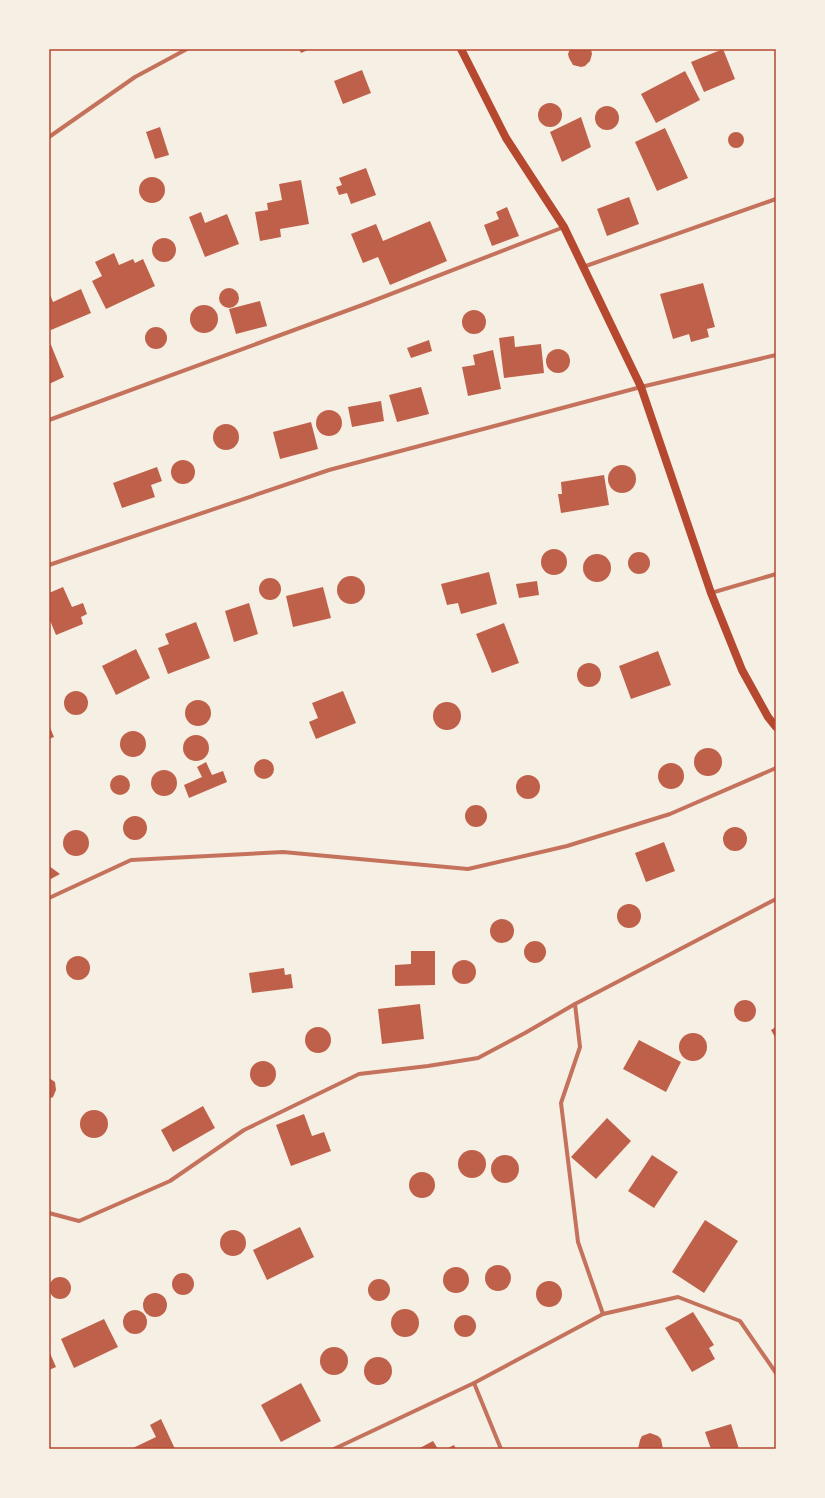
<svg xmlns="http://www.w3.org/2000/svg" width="825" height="1498" font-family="Inter,sans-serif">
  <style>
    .building { fill: #bf614a }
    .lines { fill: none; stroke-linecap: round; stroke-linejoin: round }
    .minor { stroke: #c5725c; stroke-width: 4 }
    .secondary { stroke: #b5482f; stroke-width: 8 }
    .neatline { fill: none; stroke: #b5482f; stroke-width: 1.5 }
  </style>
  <rect width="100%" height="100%" fill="#f6efe4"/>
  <!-- building -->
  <g class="building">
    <path d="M299 49H310L301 53Z"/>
    <path d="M570 49H591L592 54 590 61 585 66 581 67 573 65 569 58 568 54Z"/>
    <path d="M723 49 735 79 704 92 691 62Z"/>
    <path d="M362 70 371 93 343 104 334 81Z"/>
    <path d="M685 71 700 100 656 123 641 94Z"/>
    <circle cx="550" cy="115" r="12"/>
    <circle cx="607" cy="118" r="12"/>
    <path d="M581 117 591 147 562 162 550 132Z"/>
    <path d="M160 127 169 155 155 159 146 132Z"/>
    <path d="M665 128 688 178 657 191 635 142Z"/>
    <circle cx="736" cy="140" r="8"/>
    <path d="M366 168 376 195 351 204 347 193 339 195 336 187 342 185 339 178Z"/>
    <circle cx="152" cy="190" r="13"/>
    <path d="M301 180 309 224 280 229 281 237 260 241 255 212 268 210 267 203 282 200 279 184Z"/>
    <path d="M629 197 639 224 607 236 597 209Z"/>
    <path d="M507 207 519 236 492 246 484 225 499 219 496 212Z"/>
    <path d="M201 212 205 223 227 214 239 244 205 257 189 217Z"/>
    <path d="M430 221 447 261 390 285 378 257 363 263 351 234 376 224 383 241Z"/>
    <circle cx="164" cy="250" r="12"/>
    <path d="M114 253 119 265 133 259 135 263 143 259 155 286 106 309 92 281 102 276 95 262Z"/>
    <path d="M703 283 715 327 707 329 709 337 691 342 689 334 673 339 660 294Z"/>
    <circle cx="229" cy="298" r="10"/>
    <path d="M81 289 91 313 51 330 49 325V292L53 302Z"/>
    <path d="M260 301 267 326 236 334 229 309Z"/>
    <circle cx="204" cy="319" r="14"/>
    <circle cx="474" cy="322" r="12"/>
    <circle cx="156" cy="338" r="11"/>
    <path d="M514 336 515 347 541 344 544 373 504 378 499 338Z"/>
    <path d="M429 340 432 351 411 358 407 348Z"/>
    <path d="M49 345H51L64 377 49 384Z"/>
    <circle cx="558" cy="361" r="12"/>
    <path d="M493 350 501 389 468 396 462 367 475 365 473 355Z"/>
    <path d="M421 387 429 414 397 422 389 395Z"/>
    <path d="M381 401 384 421 352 427 348 407Z"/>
    <circle cx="329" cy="423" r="13"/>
    <path d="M311 422 318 449 280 459 273 432Z"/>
    <circle cx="226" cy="437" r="13"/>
    <circle cx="183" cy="472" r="12"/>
    <circle cx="622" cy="479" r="14"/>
    <path d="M157 467 162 481 151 485 155 497 122 508 113 483Z"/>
    <path d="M604 475 609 505 561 513 558 494H562L561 482Z"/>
    <circle cx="554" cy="562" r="13"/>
    <circle cx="639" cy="563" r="11"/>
    <circle cx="597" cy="568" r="14"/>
    <path d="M489 572 497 604 461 614 458 603 447 605 441 584Z"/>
    <circle cx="351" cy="590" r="14"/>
    <circle cx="270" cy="589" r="11"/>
    <path d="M537 581 539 595 519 598 516 584Z"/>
    <path d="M63 587 72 607 83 603 87 614 81 617 83 624 56 635 49 618V593Z"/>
    <path d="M323 587 331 618 293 627 286 596Z"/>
    <path d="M249 603 258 634 234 642 225 611Z"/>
    <path d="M196 622 210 658 168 674 158 648 169 644 165 634Z"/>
    <path d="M504 623 519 663 492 673 476 634Z"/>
    <path d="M136 649 150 678 116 695 102 666Z"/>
    <path d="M658 651 671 685 631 699 619 666Z"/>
    <circle cx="589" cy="675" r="12"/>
    <path d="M343 691 356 723 316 739 309 722 318 718 312 703Z"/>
    <circle cx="76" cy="703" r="12"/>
    <circle cx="198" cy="713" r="13"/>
    <circle cx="447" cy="716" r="14"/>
    <path d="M49 725 54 737 49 739Z"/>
    <circle cx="133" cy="744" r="13"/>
    <circle cx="196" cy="748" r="13"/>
    <circle cx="708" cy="762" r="14"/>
    <circle cx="264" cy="769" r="10"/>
    <path d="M206 762 212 775 223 771 227 782 189 798 184 785 202 777 197 767Z"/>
    <circle cx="671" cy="776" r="13"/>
    <circle cx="164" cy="783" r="13"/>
    <circle cx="120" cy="785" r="10"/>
    <circle cx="528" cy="787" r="12"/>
    <circle cx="476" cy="816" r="11"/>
    <circle cx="135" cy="828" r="12"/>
    <circle cx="735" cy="839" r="12"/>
    <circle cx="76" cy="843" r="13"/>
    <path d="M664 842 675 871 646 882 635 853Z"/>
    <path d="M49 866 60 874 49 880Z"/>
    <circle cx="629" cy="916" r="12"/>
    <circle cx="502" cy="931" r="12"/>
    <circle cx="535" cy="952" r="11"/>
    <path d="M411 951H435V985L395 986V965L411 964Z"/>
    <circle cx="78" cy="968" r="12"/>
    <circle cx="464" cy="972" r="12"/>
    <path d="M284 968 285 975 291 974 293 988 252 993 249 973Z"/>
    <circle cx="745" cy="1011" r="11"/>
    <path d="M420 1004 424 1039 382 1044 378 1009Z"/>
    <path d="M776 1027V1039L771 1030Z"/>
    <circle cx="318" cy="1040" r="13"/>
    <circle cx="693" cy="1047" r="14"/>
    <path d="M639 1040 681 1062 666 1092 623 1069Z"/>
    <circle cx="263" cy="1074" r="13"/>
    <path d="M49 1078 55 1082 56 1090 53 1097 49 1099Z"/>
    <path d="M203 1106 215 1128 173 1152 161 1130Z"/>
    <circle cx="94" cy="1124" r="14"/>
    <path d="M304 1114 312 1136 324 1132 331 1151 291 1166 276 1125Z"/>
    <path d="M607 1118 631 1141 596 1179 571 1157Z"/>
    <circle cx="472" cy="1164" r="14"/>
    <path d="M652 1155 678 1172 654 1208 628 1191Z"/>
    <circle cx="505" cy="1169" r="14"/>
    <circle cx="422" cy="1185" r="13"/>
    <path d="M705 1220 738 1241 704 1293 672 1272Z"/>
    <path d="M300 1227 314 1257 267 1280 253 1250Z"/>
    <circle cx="233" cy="1243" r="13"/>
    <circle cx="498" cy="1278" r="13"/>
    <circle cx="456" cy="1280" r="13"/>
    <circle cx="183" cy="1284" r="11"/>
    <circle cx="60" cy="1288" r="11"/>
    <circle cx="379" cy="1290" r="11"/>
    <circle cx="549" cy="1294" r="13"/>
    <circle cx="155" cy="1305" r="12"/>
    <circle cx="405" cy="1323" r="14"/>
    <circle cx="135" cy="1322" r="12"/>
    <path d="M693 1312 714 1345 709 1348 715 1359 692 1372 665 1328Z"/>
    <circle cx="465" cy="1326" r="11"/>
    <path d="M104 1319 118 1347 74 1368 61 1339Z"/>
    <circle cx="334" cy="1361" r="14"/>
    <path d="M49 1351 56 1367 49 1370Z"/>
    <circle cx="378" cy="1371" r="14"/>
    <path d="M301 1383 321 1421 281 1442 261 1405Z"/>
    <path d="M161 1419 175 1449H134L133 1448 156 1437 150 1425Z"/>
    <path d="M731 1424 739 1449H711L705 1432Z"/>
    <path d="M650 1433 658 1436 661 1439 663 1449H638L640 1440 642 1436Z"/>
    <path d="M433 1441 438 1449H418Z"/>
    <path d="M454 1445 456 1449H446Z"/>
  </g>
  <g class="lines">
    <!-- minor -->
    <g class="minor">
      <path d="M49 137 135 77 187 49"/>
      <path d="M583 267 776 199"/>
      <path d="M49 420 365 304 564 227"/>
      <path d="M49 565 329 470 641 387 776 355"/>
      <path d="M711 593 776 574"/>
      <path d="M49 898 131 860 283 852 468 869 567 846 670 814 776 768"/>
      <path d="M575 1004 580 1047 561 1103 578 1242 603 1314"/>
      <path d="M49 1213 79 1221 170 1181 244 1130 359 1074 428 1066 478 1058 525 1033 575 1004 776 899"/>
      <path d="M474 1383 501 1449"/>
      <path d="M334 1449 474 1383 603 1314 678 1297 740 1321 776 1373"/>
    </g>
    <!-- secondary -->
    <path class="secondary" d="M461 49 506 138 564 227 641 387 711 593 742 670 768 717 776 727"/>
  </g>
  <!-- border -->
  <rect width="825" height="1498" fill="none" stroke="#f6efe4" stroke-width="100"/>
  <rect x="50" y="50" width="725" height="1398" class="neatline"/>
</svg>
